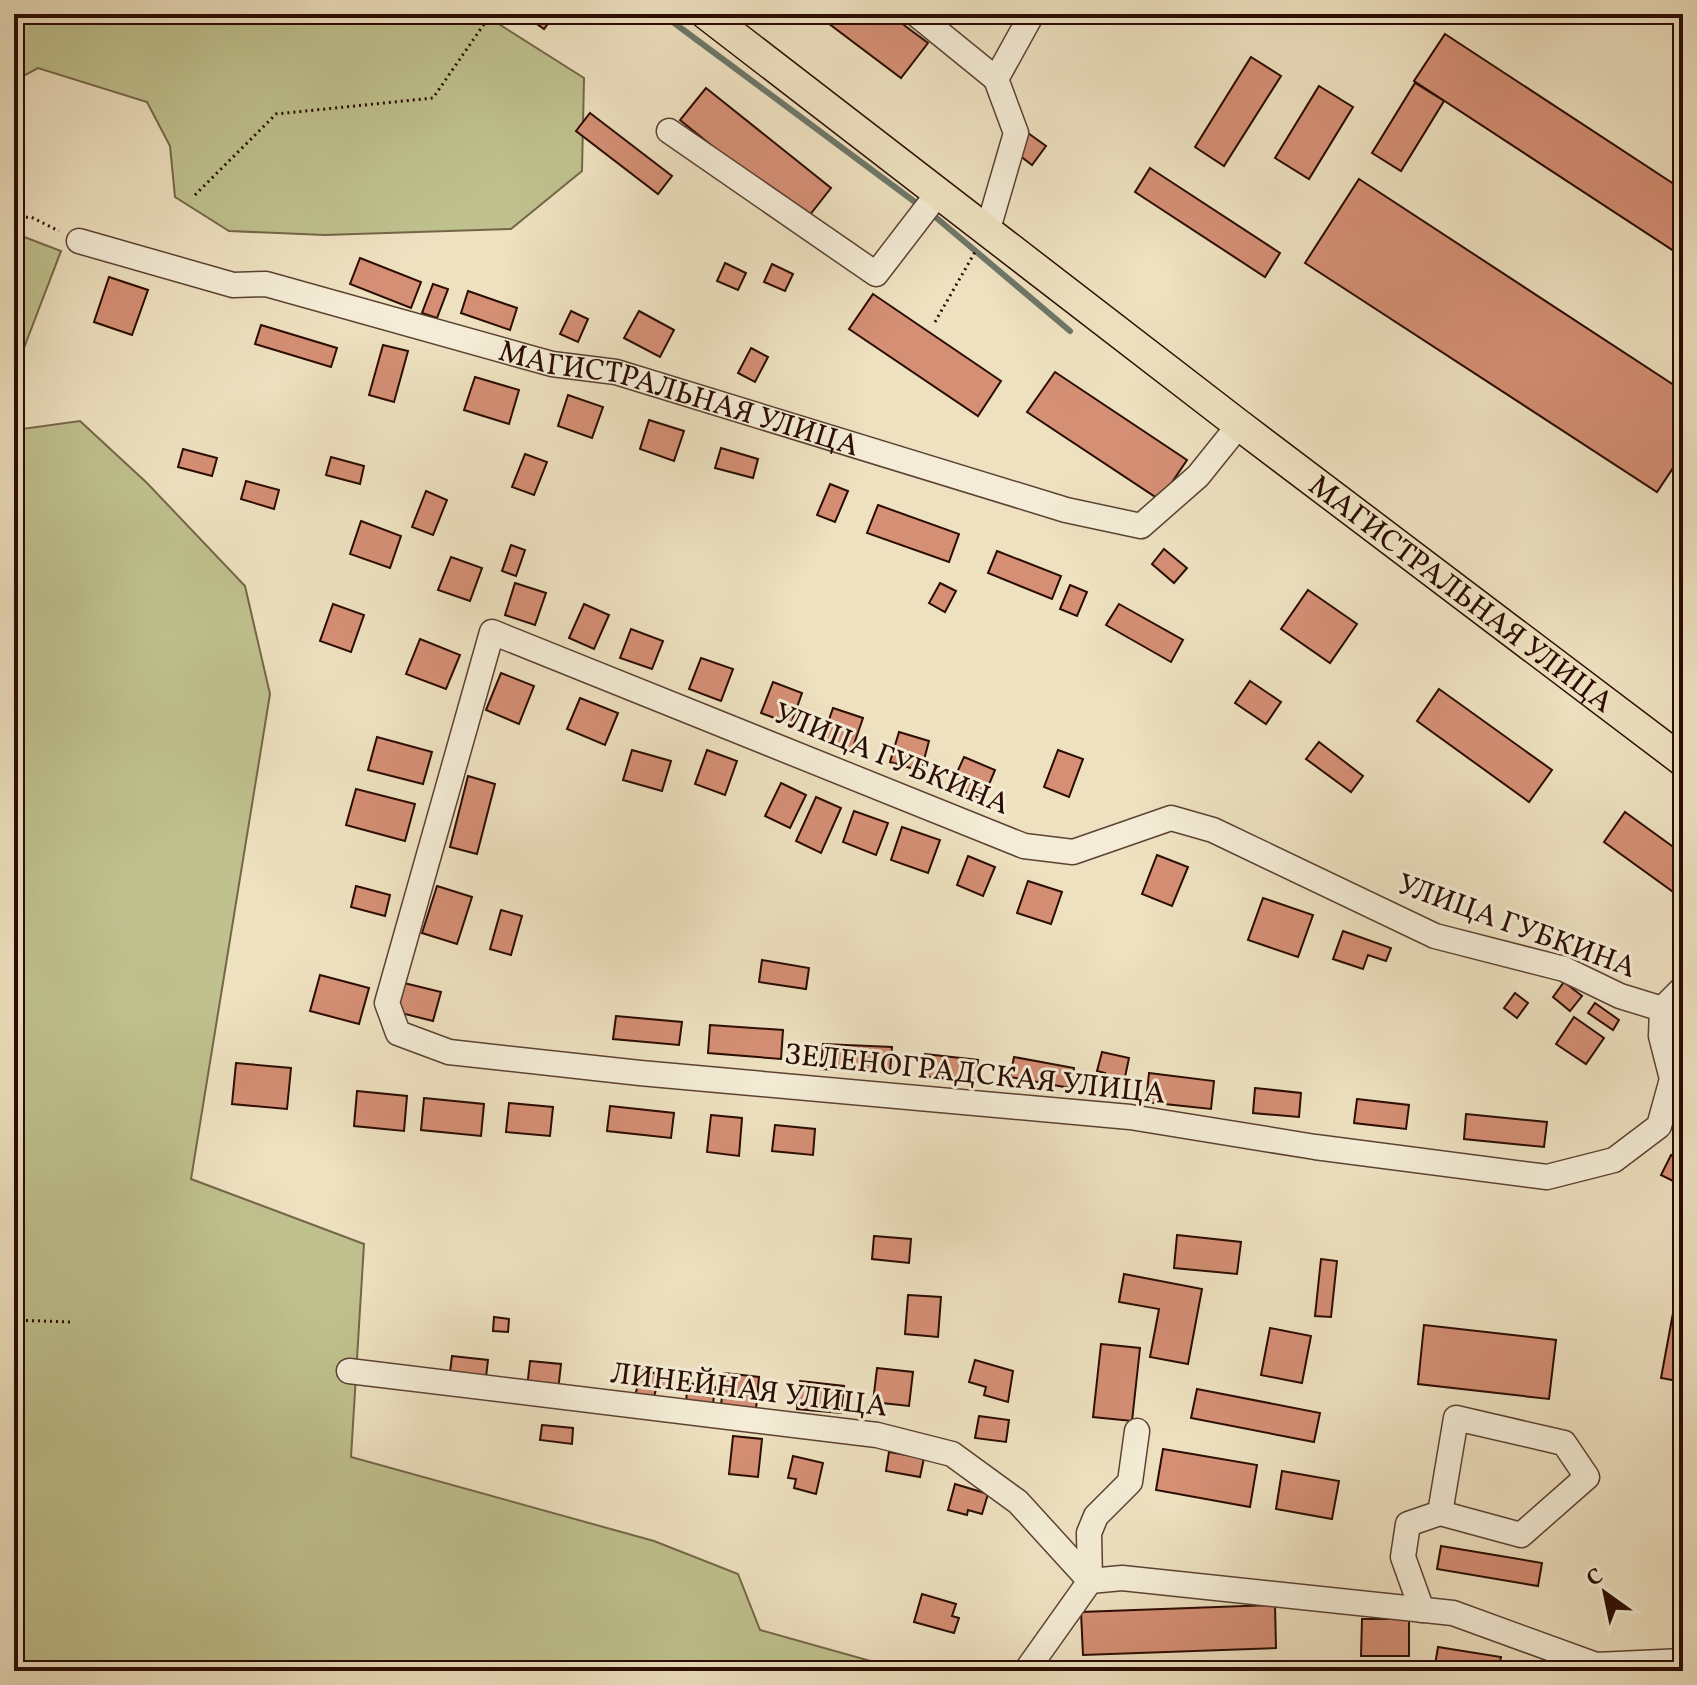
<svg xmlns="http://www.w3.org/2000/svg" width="1697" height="1685" font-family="Vollkorn,serif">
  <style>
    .green { fill: #bfc18e; stroke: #756648; stroke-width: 2 }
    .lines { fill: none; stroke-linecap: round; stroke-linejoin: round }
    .stream { stroke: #6e7768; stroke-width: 6 }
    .building { fill: #d58f75; stroke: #2b0c02; stroke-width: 2 }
    .minor-casing { stroke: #5c4132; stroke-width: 27 }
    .major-casing { stroke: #2b0c02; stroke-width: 33 }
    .path { stroke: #2b0c02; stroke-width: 3; stroke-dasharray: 2 4; stroke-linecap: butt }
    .minor { stroke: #f4ecd6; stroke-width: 24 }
    .major { stroke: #eee1c0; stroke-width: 30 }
    .labels { text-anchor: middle; stroke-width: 6; stroke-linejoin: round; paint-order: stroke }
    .street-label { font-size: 30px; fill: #2b0c02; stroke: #f4ecd6 }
  </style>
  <rect width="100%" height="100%" fill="#eee1c0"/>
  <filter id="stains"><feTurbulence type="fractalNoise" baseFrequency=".0025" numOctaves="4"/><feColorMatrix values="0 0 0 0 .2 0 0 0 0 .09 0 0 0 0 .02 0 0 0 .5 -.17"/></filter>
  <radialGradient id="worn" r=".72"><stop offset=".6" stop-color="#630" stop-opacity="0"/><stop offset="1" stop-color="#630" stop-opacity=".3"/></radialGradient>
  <!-- green -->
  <g class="green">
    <path d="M14 14H483L584 78 582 171 511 229 325 235 229 231 175 197 170 146 147 102 38 68 14 81Z"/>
    <path d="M14 233 61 251 14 374Z"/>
    <path d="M80 421 147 483 245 586 270 694 191 1179 364 1244 351 1457 654 1541 738 1574 760 1630 906 1671H14V430Z"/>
  </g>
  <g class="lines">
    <!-- stream -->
    <g class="stream">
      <path d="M662 14 919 205"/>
      <path d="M933 215 1070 331"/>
    </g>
  </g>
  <!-- building -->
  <g class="building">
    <path d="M523 14H555L544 29Z"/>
    <path d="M816 14H889L928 43 901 78Z"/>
    <path d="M1445 34 1683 190V257L1414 81Z"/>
    <path d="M1251 57 1281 76 1224 166 1195 147Z"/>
    <path d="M1415 83 1444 101 1401 171 1372 153Z"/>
    <path d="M1319 86 1353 107 1309 179 1275 158Z"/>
    <path d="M706 88 831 188 805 221 680 120Z"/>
    <path d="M590 113 672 176 658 194 576 131Z"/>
    <path d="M1028 133 1046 146 1032 165 1015 152Z"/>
    <path d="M1150 168 1280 253 1265 277 1135 192Z"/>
    <path d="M1359 179 1683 391V453L1657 492 1305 263Z"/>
    <path d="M360 258 421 282 411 308 350 284Z"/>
    <path d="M725 263 746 273 738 290 717 281Z"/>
    <path d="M772 264 793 274 785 291 764 282Z"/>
    <path d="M109 277 148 290 132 335 94 322Z"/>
    <path d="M433 284 448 289 437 318 422 313Z"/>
    <path d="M468 291 517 308 510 330 461 313Z"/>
    <path d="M873 294 1001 381 978 416 849 329Z"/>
    <path d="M571 311 588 319 578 342 560 334Z"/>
    <path d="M639 311 674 330 660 357 624 338Z"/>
    <path d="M261 325 337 348 331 367 255 344Z"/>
    <path d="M383 345 408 351 394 402 369 395Z"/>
    <path d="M751 348 768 357 755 382 738 373Z"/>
    <path d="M1055 372 1187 460 1160 500 1027 412Z"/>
    <path d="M475 377 519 390 509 424 464 410Z"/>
    <path d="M568 395 603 407 592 438 558 426Z"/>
    <path d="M649 420 684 431 674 461 640 449Z"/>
    <path d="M721 448 758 459 753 478 715 468Z"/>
    <path d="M183 449 217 458 212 476 178 467Z"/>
    <path d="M525 454 547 462 534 495 512 487Z"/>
    <path d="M331 457 364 466 360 484 326 475Z"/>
    <path d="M246 481 279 490 274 509 241 499Z"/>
    <path d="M830 484 848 491 835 522 817 515Z"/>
    <path d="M426 491 447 500 433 535 412 527Z"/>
    <path d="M878 505 959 534 949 562 867 533Z"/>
    <path d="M361 521 401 536 390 568 350 554Z"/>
    <path d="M511 545 525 550 516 576 502 571Z"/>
    <path d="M1164 549 1187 568 1174 583 1152 564Z"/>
    <path d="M997 551 1061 576 1052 599 988 573Z"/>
    <path d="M451 557 482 568 470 601 438 590Z"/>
    <path d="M515 583 546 593 535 625 505 615Z"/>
    <path d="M940 583 956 591 945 612 929 603Z"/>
    <path d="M1070 585 1087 592 1077 616 1060 609Z"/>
    <path d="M1308 590 1357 624 1330 663 1281 629Z"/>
    <path d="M333 604 364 615 351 652 320 641Z"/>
    <path d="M584 604 609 615 594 649 569 638Z"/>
    <path d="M1119 604 1183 640 1171 662 1106 625Z"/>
    <path d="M631 629 663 641 652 669 620 658Z"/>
    <path d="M420 639 460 655 446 689 406 674Z"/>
    <path d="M701 658 733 669 721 701 689 689Z"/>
    <path d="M501 673 534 686 519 724 486 710Z"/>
    <path d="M1250 681 1281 702 1266 724 1235 703Z"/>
    <path d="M773 682 802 693 791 724 761 713Z"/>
    <path d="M1439 689 1552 770 1529 802 1417 721Z"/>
    <path d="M580 698 618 713 605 745 567 729Z"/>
    <path d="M833 708 863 718 852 750 822 740Z"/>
    <path d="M899 732 929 741 921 771 890 762Z"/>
    <path d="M377 737 432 752 423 784 368 770Z"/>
    <path d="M1319 742 1363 776 1351 792 1306 759Z"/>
    <path d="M632 750 671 761 662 791 623 780Z"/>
    <path d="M707 750 737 761 725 795 695 784Z"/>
    <path d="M1058 750 1083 759 1069 797 1044 787Z"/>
    <path d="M964 757 995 770 983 799 951 786Z"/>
    <path d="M468 776 495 784 477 854 450 847Z"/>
    <path d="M781 783 806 795 790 828 765 816Z"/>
    <path d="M356 789 415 804 405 841 346 825Z"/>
    <path d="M816 797 841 808 821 853 796 841Z"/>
    <path d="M854 811 888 823 876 855 843 842Z"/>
    <path d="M1625 812 1683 854V899L1604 842Z"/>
    <path d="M902 827 940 840 928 873 891 860Z"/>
    <path d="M1157 855 1188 867 1172 906 1142 894Z"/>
    <path d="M968 856 995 867 983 896 957 885Z"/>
    <path d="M1028 881 1062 892 1051 924 1017 913Z"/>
    <path d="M356 886 390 895 385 916 351 907Z"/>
    <path d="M437 886 472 897 457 944 422 933Z"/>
    <path d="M1263 898 1313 915 1298 957 1248 940Z"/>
    <path d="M501 910 522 916 511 955 490 949Z"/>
    <path d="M1343 931 1391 948 1386 961 1368 955 1363 969 1333 959Z"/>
    <path d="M762 960 809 968 806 989 759 982Z"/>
    <path d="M320 975 369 988 359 1024 310 1011Z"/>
    <path d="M1564 982 1582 996 1570 1011 1553 997Z"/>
    <path d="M404 983 441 992 433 1021 397 1012Z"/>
    <path d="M1515 993 1528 1003 1517 1018 1504 1008Z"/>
    <path d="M1595 1003 1619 1020 1613 1030 1588 1013Z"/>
    <path d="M616 1016 682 1022 679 1045 613 1039Z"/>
    <path d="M1574 1017 1604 1038 1586 1064 1556 1044Z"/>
    <path d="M710 1025 783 1030 781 1059 708 1053Z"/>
    <path d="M823 1044 892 1047 890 1072 821 1069Z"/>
    <path d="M1102 1052 1129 1058 1125 1077 1119 1076 1114 1097 1100 1094 1105 1073 1097 1071Z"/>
    <path d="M925 1054 978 1060 976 1082 923 1076Z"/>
    <path d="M1014 1057 1074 1068 1070 1088 1010 1077Z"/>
    <path d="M236 1063 291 1068 287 1109 232 1104Z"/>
    <path d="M1149 1073 1214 1081 1211 1109 1146 1102Z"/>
    <path d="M1255 1088 1301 1093 1299 1117 1253 1113Z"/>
    <path d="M357 1091 407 1096 404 1131 354 1126Z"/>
    <path d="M424 1098 484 1104 481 1136 421 1130Z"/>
    <path d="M1357 1099 1409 1105 1406 1129 1354 1123Z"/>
    <path d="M509 1103 553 1107 550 1136 506 1132Z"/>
    <path d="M610 1106 674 1113 671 1138 607 1131Z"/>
    <path d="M1466 1114 1547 1122 1544 1147 1464 1139Z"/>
    <path d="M711 1115 742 1118 739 1156 707 1152Z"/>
    <path d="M775 1125 815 1129 813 1155 772 1151Z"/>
    <path d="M1671 1155 1683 1161V1186L1661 1175Z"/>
    <path d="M1177 1235 1241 1242 1237 1274 1174 1268Z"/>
    <path d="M874 1236 911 1239 909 1263 872 1259Z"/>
    <path d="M1321 1259 1337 1261 1331 1317 1315 1316Z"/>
    <path d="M1124 1274 1202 1289 1188 1364 1150 1357 1159 1309 1119 1302Z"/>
    <path d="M908 1295 941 1297 938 1337 905 1334Z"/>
    <path d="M1676 1297 1683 1298V1382L1661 1378Z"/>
    <path d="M494 1317 509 1319 508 1332 493 1331Z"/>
    <path d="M1424 1325 1556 1340 1549 1399 1418 1384Z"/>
    <path d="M1270 1328 1311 1336 1302 1383 1261 1375Z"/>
    <path d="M1101 1344 1140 1348 1132 1421 1093 1417Z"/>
    <path d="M452 1356 488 1360 486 1377 450 1372Z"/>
    <path d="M975 1360 1013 1371 1008 1402 984 1395 986 1387 969 1382Z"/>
    <path d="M530 1361 561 1364 558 1391 527 1388Z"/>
    <path d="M877 1368 913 1372 909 1406 873 1402Z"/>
    <path d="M643 1370 671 1378 667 1389 657 1386 653 1400 635 1395Z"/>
    <path d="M724 1373 759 1377 756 1409 721 1406Z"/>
    <path d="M800 1381 844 1386 841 1413 797 1409Z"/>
    <path d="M688 1383 715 1387 713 1404 686 1401Z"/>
    <path d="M1197 1389 1320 1413 1314 1442 1191 1418Z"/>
    <path d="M979 1416 1009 1420 1006 1442 975 1438Z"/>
    <path d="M542 1425 573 1428 572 1444 540 1440Z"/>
    <path d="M733 1436 762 1439 758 1477 729 1474Z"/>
    <path d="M1163 1449 1257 1465 1250 1507 1156 1490Z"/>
    <path d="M889 1452 924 1458 920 1477 886 1471Z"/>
    <path d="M793 1456 823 1463 816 1494 794 1488 796 1479 788 1478Z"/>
    <path d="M1282 1471 1339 1481 1332 1519 1276 1509Z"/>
    <path d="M955 1484 988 1494 982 1514 968 1510 967 1515 948 1510Z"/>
    <path d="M1441 1546 1542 1563 1538 1586 1437 1569Z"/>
    <path d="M922 1594 956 1604 952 1616 959 1618 954 1633 914 1622Z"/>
    <path d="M1275 1605 1276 1648 1083 1655 1081 1612Z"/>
    <path d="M1362 1619H1409V1656H1361Z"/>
    <path d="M1438 1647 1501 1657 1499 1668 1508 1671H1477L1450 1666 1449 1671H1434Z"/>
  </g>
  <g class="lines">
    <!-- minor casing -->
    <g class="minor-casing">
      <g id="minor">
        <path d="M916 14 996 79"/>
        <path d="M669 131 876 274 939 192"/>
        <path d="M988 229 1016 133 996 79 1032 14"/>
        <path id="s1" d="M79 241 233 285 266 284 552 364 616 372 1066 510 1141 526 1198 476 1239 425"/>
        <path d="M1662 1009 1620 996 1564 969 1435 936 1213 830 1171 818 1073 852 1024 846 492 632 387 1003 398 1033 449 1052 640 1073 1130 1117 1315 1147 1547 1177 1614 1160 1659 1126 1672 1079 1661 1036 1662 1009 1683 988"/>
        <path d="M349 1371 877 1435 952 1454 1018 1502 1090 1581"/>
        <path d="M1090 1581 1089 1533 1096 1516 1130 1482 1137 1431"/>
        <path d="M1422 1610 1403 1557 1408 1524 1440 1513 1521 1535 1587 1477 1564 1443 1456 1418 1440 1513"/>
        <path d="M1026 1671 1090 1581 1122 1578 1453 1613 1596 1665 1683 1661"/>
      </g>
    </g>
    <!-- major casing -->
    <g class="major-casing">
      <g id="major">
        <path id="s2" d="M706 14 1239 425 1683 761"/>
      </g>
    </g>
    <!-- path -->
    <g class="path">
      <path d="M195 195 276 114 433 98 491 14"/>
      <path d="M14 218 31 217 59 231"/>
      <path d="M935 322 975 252"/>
      <path d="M14 1320 70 1322"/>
    </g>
    <!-- minor -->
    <use href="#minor" class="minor"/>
    <!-- major -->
    <use href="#major" class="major"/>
  </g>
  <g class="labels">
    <!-- street labels -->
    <g class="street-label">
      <text dy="10" stroke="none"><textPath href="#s1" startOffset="622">МАГИСТРАЛЬНАЯ УЛИЦА</textPath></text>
      <text dy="10" stroke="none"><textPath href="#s2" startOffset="952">МАГИСТРАЛЬНАЯ УЛИЦА</textPath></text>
      <text transform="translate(892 758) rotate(22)" y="10">УЛИЦА ГУБКИНА</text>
      <text transform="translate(1517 925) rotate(20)" y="10">УЛИЦА ГУБКИНА</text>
      <text transform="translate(975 1073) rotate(6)" y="10">ЗЕЛЕНОГРАДСКАЯ УЛИЦА</text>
      <text transform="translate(749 1389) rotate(7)" y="10">ЛИНЕЙНАЯ УЛИЦА</text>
    </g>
  </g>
  <!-- margin -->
  <rect width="1697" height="1685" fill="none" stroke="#eee1c0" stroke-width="48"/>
  <rect x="16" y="16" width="1665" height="1653" fill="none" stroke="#2b0c02" stroke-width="4"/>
  <rect x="24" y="24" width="1649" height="1637" fill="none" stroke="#2b0c02" stroke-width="2"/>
  <!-- north arrow -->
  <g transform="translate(1605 1593) rotate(327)" stroke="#f4ecd6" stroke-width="6" paint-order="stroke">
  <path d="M0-6L14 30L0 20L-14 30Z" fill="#2b0c02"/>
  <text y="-12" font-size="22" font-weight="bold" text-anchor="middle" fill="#2b0c02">С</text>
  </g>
  <rect width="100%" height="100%" filter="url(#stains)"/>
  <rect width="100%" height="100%" fill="url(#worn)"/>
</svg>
